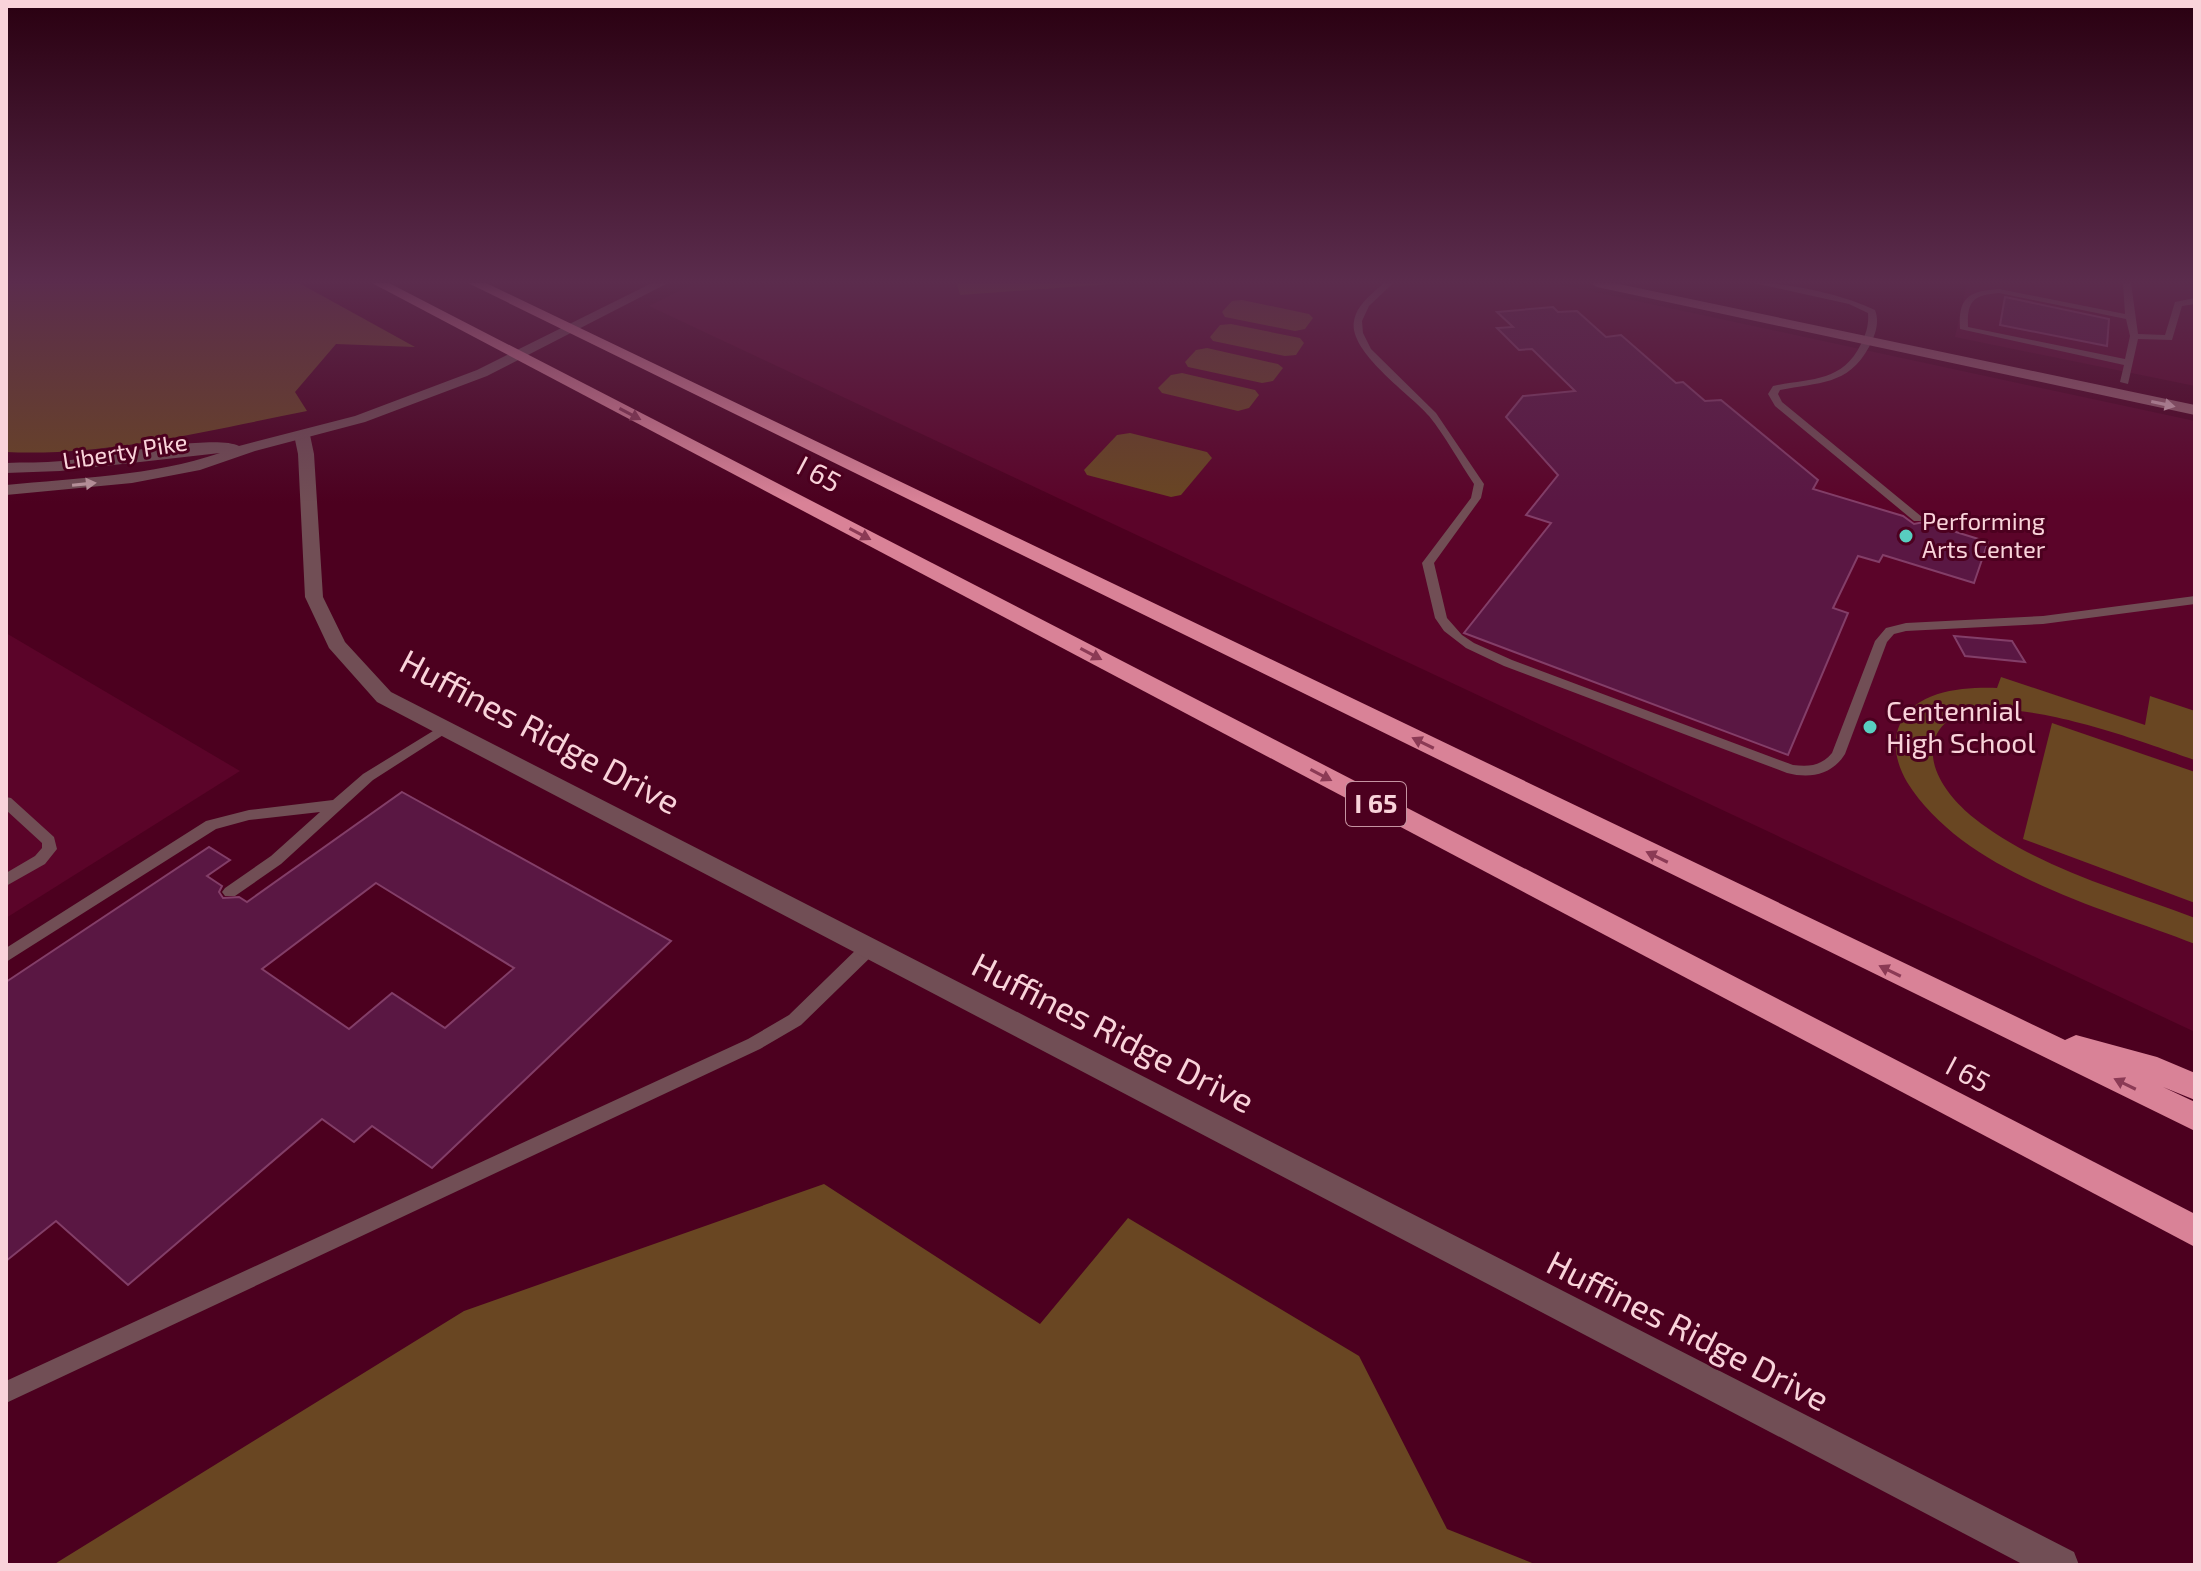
<svg xmlns="http://www.w3.org/2000/svg" width="2201" height="1571" font-family="'Exo 2',sans-serif">
  <style>
    .built { fill: #5b0429 }
    .green { fill: #694622 }
    .building { fill: #5a1743; stroke: #833e68; stroke-width: 2; fill-rule: evenodd }
    .lines { fill: none; stroke-linecap: round; stroke-linejoin: round }
    .service { fill: #714e55; fill-rule: evenodd }
    .minor { fill: #714e55; fill-rule: evenodd }
    .tertiary { fill: #714e55; fill-rule: evenodd }
    .secondary { fill: #9b6370; fill-rule: evenodd }
    .motorway { fill: #d98297; fill-rule: evenodd }
    .oneway { fill: #e2b7c0 }
    .oneway2 { fill: #8b3a55 }
    .oneway3 { fill: #bc979e }
    .poi-dot { fill: #58cec0; stroke: #4c001f; stroke-width: 3 }
    .labels { text-anchor: middle; stroke-width: 6; stroke-linejoin: round; paint-order: stroke }
    .far-street-label { font-size: 24px; fill: #f9d3da; stroke: #4c001f }
    .far-poi-label { font-size: 24px; fill: #f9d3da; stroke: #4c001f; text-anchor: start }
    .shield { fill: #4c001f; stroke: #c594a2; stroke-width: 2 }
    .shield-label { font-size: 26px; font-weight: bold; fill: #f9d3da }
    .street-label { font-size: 28px; fill: #f9d3da; stroke: #4c001f }
    .poi-label { font-size: 28px; fill: #f9d3da; stroke: #4c001f; text-anchor: start }
    .near-street-label { font-size: 34px; fill: #f9d3da; stroke: #4c001f }
  </style>
  <rect width="100%" height="100%" fill="#4c001f"/>
  <!-- built -->
  <g class="built">
    <path d="M695 283H1553L2195 421V1032L649 306Z"/>
    <path d="M1967 283H2177L2195 286V386L1955 337Z"/>
    <path d="M6 633 240 771 6 918Z"/>
  </g>
  <!-- green -->
  <g class="green">
    <path d="M6 283H299L415 347 336 344 295 392 307 411C211 430 103 457 6 452Z"/>
    <path d="M957 283H1125L960 295Z"/>
    <path d="M1242 300 1309 314 1313 318 1305 329 1295 331 1225 317 1222 312 1232 301Z"/>
    <path d="M1231 324 1300 338 1304 343 1296 355 1285 356 1213 341 1210 337 1220 325Z"/>
    <path d="M1207 348 1278 364 1283 368 1273 381 1262 383 1188 367 1185 362 1196 350Z"/>
    <path d="M1182 373 1255 390 1259 395 1249 408 1238 411 1162 393 1158 388 1171 375Z"/>
    <path d="M1130 433 1207 452 1212 458 1181 495 1171 497 1087 475 1084 470 1117 435Z"/>
    <path d="M2001 677 2145 725 2150 696 2195 711V760C2151 746 1945 662 1933 747 1930 775 1954 802 1974 818 2037 868 2121 890 2195 918V944C2100 907 1964 873 1907 782 1897 765 1891 743 1900 724 1916 690 1964 687 1997 688Z"/>
    <path d="M2052 723 2195 772V903L2023 839Z"/>
    <path d="M824 1184 1040 1324 1128 1218 1359 1356 1447 1529 1537 1565H53L464 1311Z"/>
  </g>
  <!-- building -->
  <g class="building">
    <path d="M2005 297 2109 319 2107 346 2000 325Z"/>
    <path d="M1553 307 1558 312 1577 311 1606 337 1621 335 1676 383 1683 382 1705 401 1721 400 1818 480 1813 489 1903 516 1914 524 1924 522 1988 542 1974 583 1883 555 1879 562 1858 556 1833 608 1848 613 1788 755 1464 633 1551 523 1526 515 1558 475 1506 417 1523 396 1575 391 1532 349 1519 350 1497 328 1513 327 1497 312Z"/>
    <path d="M1954 636 2012 641 2025 662 1965 656Z"/>
    <path d="M402 792 671 941 432 1168 372 1126 354 1142 322 1119 128 1285 56 1221 6 1261V982L209 847 230 860 207 876 222 886 219 892 223 898 239 897 247 902ZM376 883 514 968 445 1028 392 993 349 1029 262 969Z"/>
  </g>
  <g class="lines">
    <!-- service -->
    <g class="service">
      <path d="M1384 283H1393L1369 306 1362 321 1363 333 1371 349 1436 413 1484 484 1481 498 1434 563 1447 618 1462 635 1474 643 1512 660 1793 765C1809 767 1821 766 1832 753L1875 641 1886 628 1906 623 2043 616 2195 596V604L2043 624 1906 631 1894 634 1887 642 1845 754C1832 775 1810 779 1787 773L1504 666 1466 648 1444 631 1435 618 1422 563 1471 498 1474 484C1459 462 1446 437 1429 416 1410 394 1348 352 1354 321 1357 304 1373 293 1384 283Z"/>
      <path d="M1754 283C1787 282 1845 295 1875 310 1880 323 1875 335 1869 347 1848 386 1818 382 1780 390L1778 394 1782 402 1922 517V521H1914L1775 406 1768 394 1773 386C1810 378 1842 383 1861 344 1866 334 1869 325 1868 313L1849 304Z"/>
      <path d="M2123 283H2131L2138 334 2165 335 2175 302 2195 298V304L2182 306 2172 340 2138 339 2128 384 2120 382 2124 365 1960 329C1958 297 1969 291 1999 289L2125 314ZM1999 293 2126 319 2130 336 2125 359 1968 327C1967 301 1973 295 1999 293Z"/>
      <path d="M446 723 453 727 451 730 373 780 281 864 235 896H225L222 892 225 888 271 856 320 812 249 820 216 829 6 962V948L206 821 249 810 333 800 363 774Z"/>
      <path d="M6 797 11 798 54 837 57 849 45 864 6 886V873L35 856 42 848V843L6 810Z"/>
      <path d="M870 941 876 942 878 947 876 952 801 1025 760 1049 6 1403V1381L748 1039 789 1015 864 942Z"/>
    </g>
    <!-- minor -->
    <path class="minor" d="M302 430 310 435 314 454 323 597 345 642 391 692 2074 1552 2079 1565H2024L377 702 329 648 305 597 298 454 294 435Z"/>
    <!-- tertiary -->
    <path class="tertiary" d="M652 283H668L487 376 365 422 255 451 200 470 132 483 6 495V485C77 478 152 476 220 453L60 471 6 473V463C24 462 43 463 62 461 97 458 213 433 239 446L355 416 477 370Z"/>
    <!-- secondary -->
    <path class="secondary" d="M1591 283H1614L2195 405V415L1597 287Z"/>
    <!-- motorway -->
    <g class="motorway">
      <path d="M372 283H389L2195 1214V1247Z"/>
      <path d="M468 283H486L2065 1040 2076 1035 2157 1057 2195 1073V1100L2163 1087 2195 1102V1131Z"/>
    </g>
  </g>
  <!-- one-way arrows -->
  <defs><path id="oneway-solid" d="M-6-.8H1V-3.2L6.5 0L1 3.2V.8H-6Z" transform="scale(2)"/></defs>
  <use class="oneway" href="#oneway-solid" transform="translate(2163 404) rotate(12)"/>
  <g class="oneway2">
    <use href="#oneway-solid" transform="translate(630 414) rotate(28)"/>
    <use href="#oneway-solid" transform="translate(860 534) rotate(28)"/>
    <use href="#oneway-solid" transform="translate(1091 654) rotate(28)"/>
    <use href="#oneway-solid" transform="translate(1423 743) rotate(-154)"/>
    <use href="#oneway-solid" transform="translate(1321 775) rotate(28)"/>
    <use href="#oneway-solid" transform="translate(1657 857) rotate(-154)"/>
    <use href="#oneway-solid" transform="translate(1890 971) rotate(-154)"/>
    <use href="#oneway-solid" transform="translate(2125 1084) rotate(-154)"/>
  </g>
  <use class="oneway3" href="#oneway-solid" transform="translate(84 484) rotate(-6)"/>
  <!-- sky -->
  <linearGradient id="sky" x2="0" y2="1"><stop stop-color="#2a0011"/><stop offset="0.56" stop-color="#5b2c4d"/><stop offset="1" stop-color="#5b2c4d" stop-opacity="0"/></linearGradient>
  <rect width="2201" height="503" fill="url(#sky)"/>
  <!-- markers -->
  <g class="poi-dot">
    <circle cx="1906" cy="536" r="8"/>
    <circle cx="1870" cy="727" r="8"/>
  </g>
  <g class="labels">
    <!-- far-street labels -->
    <g class="far-street-label">
      <text transform="translate(125 452) rotate(-9)" y="8">Liberty Pike</text>
    </g>
    <!-- far-poi labels -->
    <g class="far-poi-label">
      <text x="1922" y="530">Performing<tspan x="1922" dy="28">Arts Center</tspan></text>
    </g>
    <!-- shield labels -->
    <rect class="shield" x="1346" y="782" width="60" height="44" rx="6"/>
    <g class="shield-label">
      <text x="1376" y="813">I 65</text>
    </g>
    <!-- street labels -->
    <g class="street-label">
      <text transform="translate(819 474) rotate(28)" y="10">I 65</text>
      <text transform="translate(1968 1074) rotate(28)" y="10">I 65</text>
    </g>
    <!-- poi labels -->
    <g class="poi-label">
      <text x="1886" y="721">Centennial<tspan x="1886" dy="32">High School</tspan></text>
    </g>
    <!-- near-street labels -->
    <g class="near-street-label">
      <text transform="translate(540 732) rotate(28)" y="12">Huffines Ridge Drive</text>
      <text transform="translate(1113 1033) rotate(27)" y="12">Huffines Ridge Drive</text>
      <text transform="translate(1688 1331) rotate(27)" y="12">Huffines Ridge Drive</text>
    </g>
  </g>
  <!-- border -->
  <rect width="2201" height="1571" fill="none" stroke="#f9d3da" stroke-width="16"/>
</svg>
